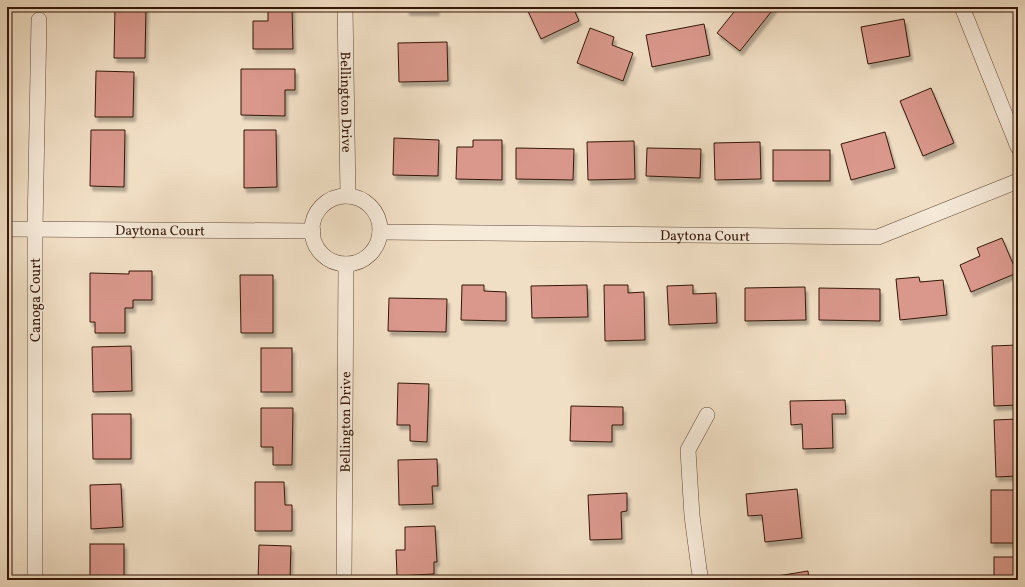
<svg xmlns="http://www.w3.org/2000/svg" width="1025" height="587" font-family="Vollkorn,serif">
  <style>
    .building { fill: #da988c; stroke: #331607; filter: url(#shadow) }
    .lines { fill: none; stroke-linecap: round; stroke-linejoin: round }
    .minor-casing { stroke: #624836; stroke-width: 16 }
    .minor { stroke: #f6ead9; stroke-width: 15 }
    .labels { text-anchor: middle; stroke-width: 3.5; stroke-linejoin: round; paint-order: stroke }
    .street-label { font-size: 14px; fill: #331607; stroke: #f6ead9 }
  </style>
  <defs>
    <filter id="shadow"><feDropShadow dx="2.5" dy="4.5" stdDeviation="1" flood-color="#0004"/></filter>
  </defs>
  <rect width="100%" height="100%" fill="#f1dfc5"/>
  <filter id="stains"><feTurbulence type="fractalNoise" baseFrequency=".005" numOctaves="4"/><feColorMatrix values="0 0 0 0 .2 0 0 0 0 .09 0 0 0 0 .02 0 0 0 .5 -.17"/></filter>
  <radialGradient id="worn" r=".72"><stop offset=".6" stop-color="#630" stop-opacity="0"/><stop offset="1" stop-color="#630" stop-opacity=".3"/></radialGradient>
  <!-- building -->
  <g class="building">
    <path d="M115 7H146L145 58H114Z"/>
    <path d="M268 7H292L293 49H253V21H268Z"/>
    <path d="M407 7H436L437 11H407Z"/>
    <path d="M526 7H573L579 21 541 39Z"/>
    <path d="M738 7H775L740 51 717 33Z"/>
    <path d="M904 19 910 56 868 64 861 27Z"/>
    <path d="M704 24 710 55 652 67 646 35Z"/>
    <path d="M590 28 614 37 612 45 633 53 623 81 577 63Z"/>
    <path d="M447 42 448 81 399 82 398 43Z"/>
    <path d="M241 69H295V90H285V116L241 115Z"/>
    <path d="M96 71 134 72 133 117H95Z"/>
    <path d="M931 88 954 143 923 156 900 101Z"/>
    <path d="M91 130H125L124 187 90 186Z"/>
    <path d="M244 130H276L277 187 244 188Z"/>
    <path d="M885 132 895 168 851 180 841 144Z"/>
    <path d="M394 138 439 140 438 176 393 175Z"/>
    <path d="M473 140H502V180L456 179 457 147H473Z"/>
    <path d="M634 141 635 179 588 180 587 142Z"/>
    <path d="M760 142 761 179 715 180 714 143Z"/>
    <path d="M516 148 574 149 573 180 516 179Z"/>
    <path d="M647 148 701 149 700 178 646 176Z"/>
    <rect x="773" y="150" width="57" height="31"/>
    <path d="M1002 238 1017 273 971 292 960 265 980 256 977 248Z"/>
    <path d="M129 271H152V300H133V308H125V333H95V322H90V273L129 274Z"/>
    <path d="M240 275H273V333H241Z"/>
    <path d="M919 277 920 282 943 280 947 315 900 320 896 279Z"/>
    <path d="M462 285H484V291L506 292V321L461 320Z"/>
    <path d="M587 285 588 317 532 318 531 286Z"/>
    <path d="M604 285H628V293L644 292 645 340 605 341Z"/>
    <path d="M693 285V294L716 293 717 323 669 325 667 286Z"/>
    <path d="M805 287 806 320 745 321V288Z"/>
    <path d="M819 288 880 289V321L819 320Z"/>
    <path d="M389 298 447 299 446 332 388 331Z"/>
    <path d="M1018 345V405L994 406 992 346Z"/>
    <path d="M131 346 132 391 93 392 92 347Z"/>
    <rect x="261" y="348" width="31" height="44"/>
    <path d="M398 383 429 384 427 442 410 441V425H397Z"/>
    <path d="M845 400 846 414H832L833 448 803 449 802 424 791 425 790 401Z"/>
    <path d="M571 406 623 407V425H612V442L570 441Z"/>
    <path d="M261 408H293L292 465H273V447H261Z"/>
    <path d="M92 414H131V459H93Z"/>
    <path d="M1018 419V476L996 477 994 420Z"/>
    <path d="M437 459 438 486H432L433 504 399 505 398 460Z"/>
    <path d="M255 482H284L285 505H292V531H255Z"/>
    <path d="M121 484 123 527 91 529 90 485Z"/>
    <path d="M797 489 802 538 765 542 762 515 748 516 746 494Z"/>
    <rect x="991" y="490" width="27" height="53"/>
    <path d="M627 493V511L621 512 622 539 590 540 588 495Z"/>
    <path d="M435 526 437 562H434V574L397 576 396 550H405V527Z"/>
    <rect x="90" y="544" width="34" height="36"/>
    <path d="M259 545 291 546 290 580H258Z"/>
    <rect x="994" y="557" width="24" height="23"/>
    <path d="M808 571 809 580H759V579Z"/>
  </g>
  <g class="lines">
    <!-- minor casing -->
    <g class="minor-casing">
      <g id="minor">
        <path id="s1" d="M345 7 348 196"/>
        <path d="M962 7 1018 147"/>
        <circle cx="346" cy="230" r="34"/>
        <path id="s2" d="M7 229 313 231"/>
        <path id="s3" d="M380 232 878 237 1018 181"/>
        <path d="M35 580V229L39 20"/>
        <path id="s4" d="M344 580 346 264"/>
        <path d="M701 580 699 569 692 516 688 450 707 415"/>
      </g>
    </g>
    <!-- minor -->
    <use href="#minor" class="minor"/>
  </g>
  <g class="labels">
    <!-- street labels -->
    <g class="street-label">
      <text dy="5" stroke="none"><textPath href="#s1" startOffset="95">Bellington Drive</textPath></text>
      <text dy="5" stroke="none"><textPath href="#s2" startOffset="153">Daytona Court</textPath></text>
      <text dy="5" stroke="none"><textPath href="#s3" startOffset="325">Daytona Court</textPath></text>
      <text transform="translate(35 300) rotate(-90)" y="5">Canoga Court</text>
      <text dy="5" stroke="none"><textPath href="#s4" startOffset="158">Bellington Drive</textPath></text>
    </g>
  </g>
  <!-- margin -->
  <rect width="1025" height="587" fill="none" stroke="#f1dfc5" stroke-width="24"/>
  <rect x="8" y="8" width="1009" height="571" fill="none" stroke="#331607" stroke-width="2"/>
  <rect x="12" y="12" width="1001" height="563" fill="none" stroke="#331607"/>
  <rect width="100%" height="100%" filter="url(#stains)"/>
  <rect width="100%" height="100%" fill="url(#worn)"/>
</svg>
